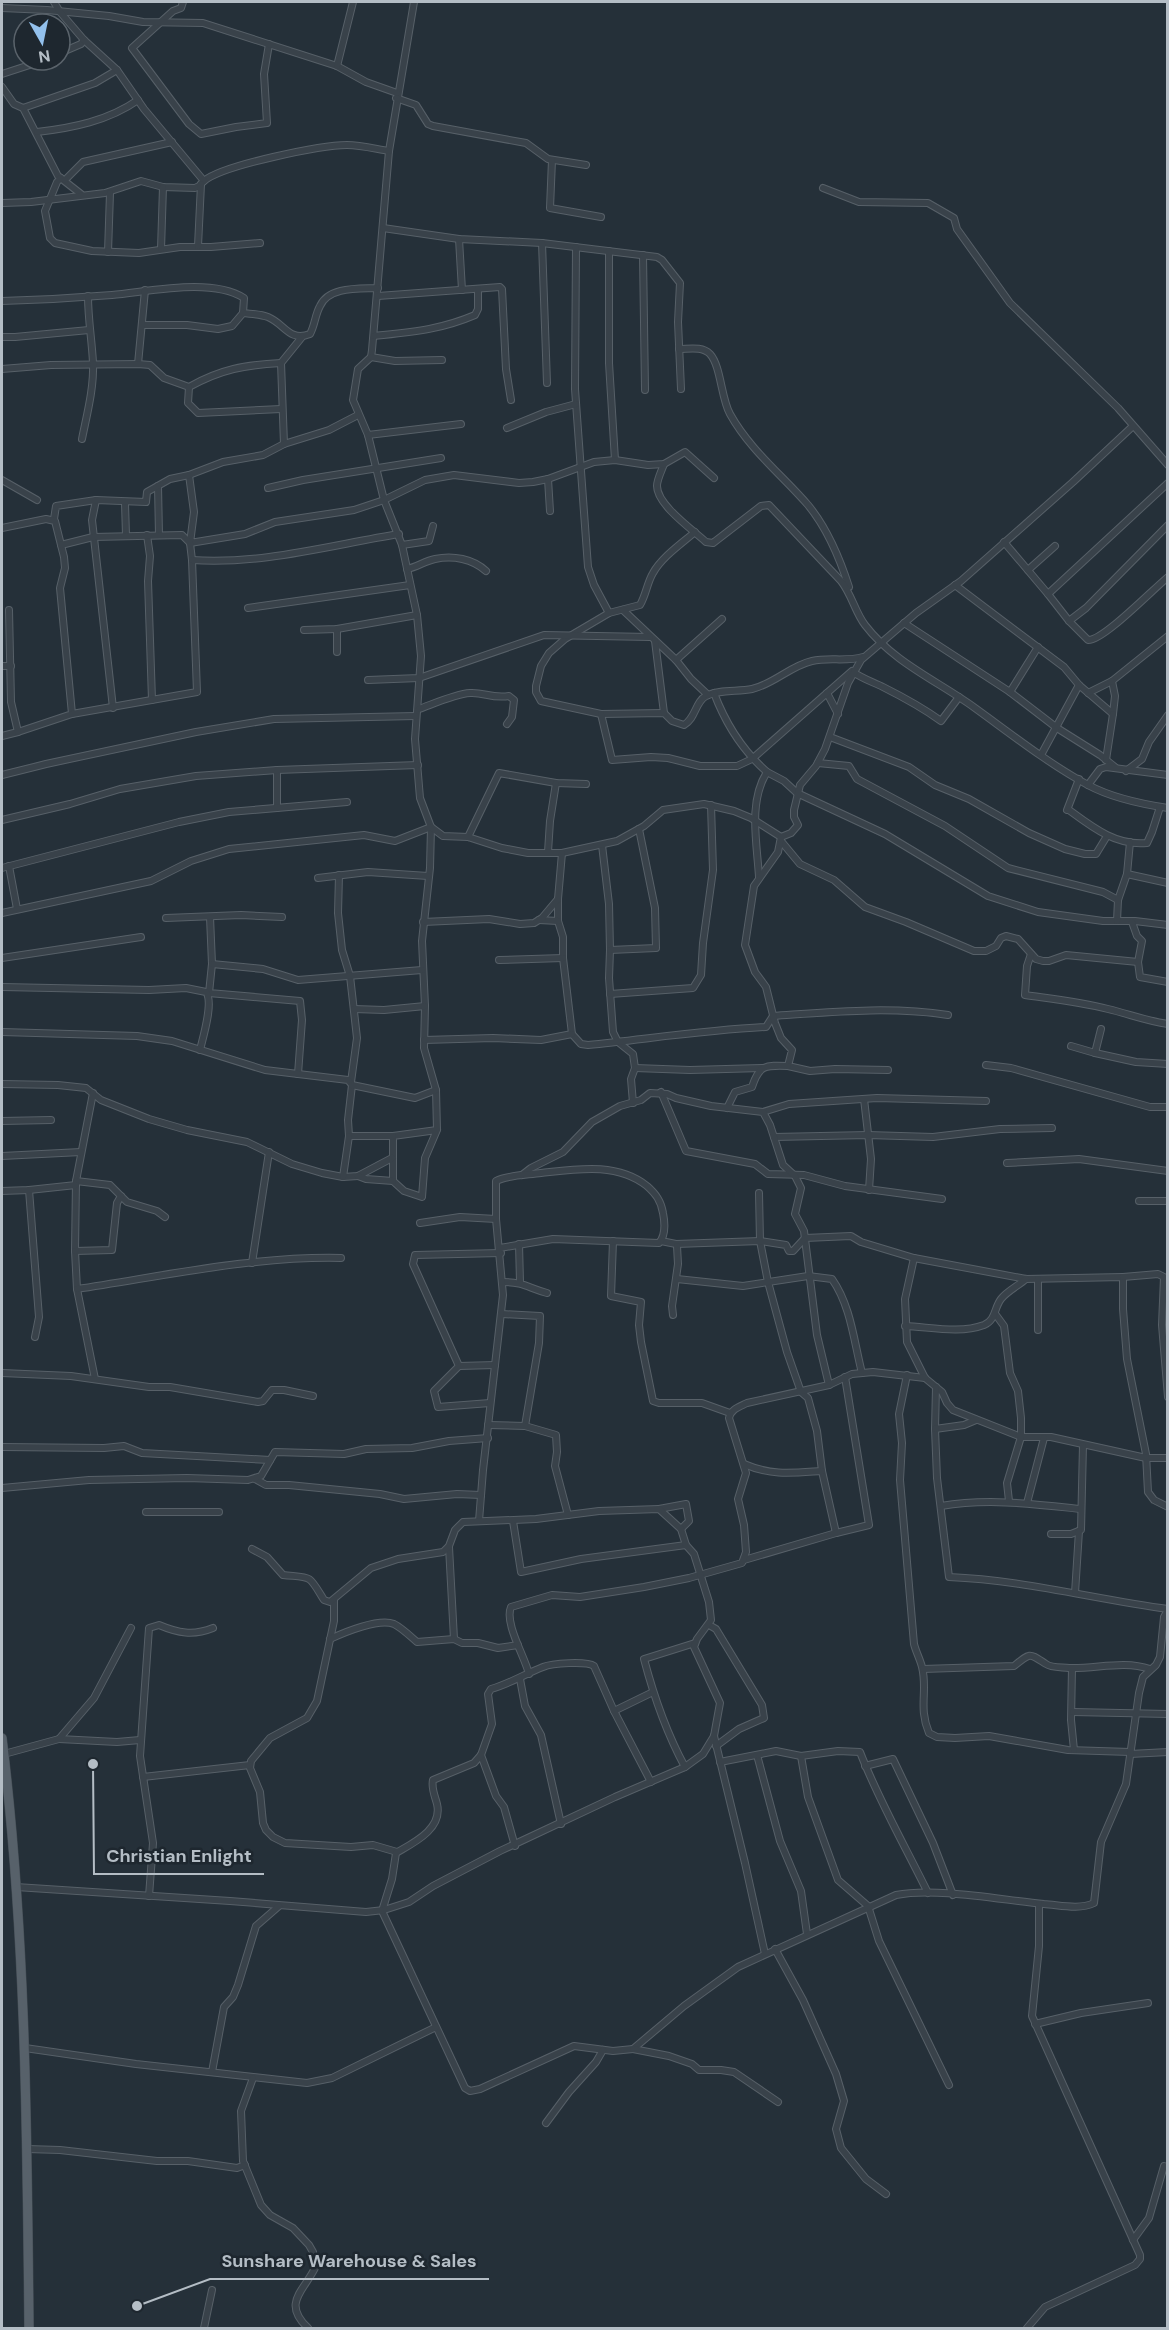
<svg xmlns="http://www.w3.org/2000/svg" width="1169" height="2330" font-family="'DM Sans',sans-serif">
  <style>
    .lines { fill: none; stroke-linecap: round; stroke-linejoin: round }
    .minor-casing { stroke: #576068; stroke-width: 8 }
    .primary-casing { stroke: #424b53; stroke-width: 10 }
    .minor { stroke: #39424a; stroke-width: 6 }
    .primary { stroke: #57616a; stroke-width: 9 }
    .leader { fill: none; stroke: #b4bdc5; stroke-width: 2 }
    .callout-dot { fill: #b4bdc5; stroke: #1e272f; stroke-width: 2 }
    .callout-label { font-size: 18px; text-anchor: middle; font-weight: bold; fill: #b4bdc5; stroke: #1e272f; stroke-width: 5; stroke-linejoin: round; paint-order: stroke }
  </style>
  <rect width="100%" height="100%" fill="#253039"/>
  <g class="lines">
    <!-- minor casing -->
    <g class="minor-casing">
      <g id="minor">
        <path d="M183 2 181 8 173 11 132 48 189 124 201 134 236 127 267 123 264 74 269 44"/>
        <path d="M414 2 389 151 372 350 371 357 358 369 353 400 368 435 384 500 402 545 417 615 421 656 415 739 420 798 431 827 430 868 422 941 425 1006 424 1048 436 1090 437 1130 393 1136V1181L404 1191 422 1197 425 1158 437 1130"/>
        <path d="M2 8 47 10 109 16 143 22 203 23 337 66 366 82 397 93"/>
        <path d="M60 53 81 44 84 40"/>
        <path d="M337 66 353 2"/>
        <path d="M2 74 45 60"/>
        <path d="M2 87 14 104 23 108 58 176 81 194"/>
        <path d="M396 98 416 105 428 124 433 126 526 143 548 159 586 165"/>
        <path d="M23 108 95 83 117 70"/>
        <path d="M37 132C72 128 108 121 138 100"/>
        <path d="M552 160 550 208 601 217"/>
        <path d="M61 178 57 182 45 211 50 238 55 243 92 251 139 253 180 247H211L260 243"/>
        <path d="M65 180 83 162 172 142"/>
        <path d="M204 181C223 165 322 145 347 145 361 145 376 149 389 151"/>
        <path d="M823 188 859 202 928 203 954 218 957 229 1010 303 1118 408 1168 465"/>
        <path d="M2 203 31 202 105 193 141 181 163 187 195 188 199 186 204 181 144 109 117 70 84 40 60 12 54 2"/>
        <path d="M383 228 459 239 542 243 657 257 662 260 680 283 678 322 681 389"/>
        <path d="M459 239 462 290"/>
        <path d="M542 243 547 383"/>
        <path d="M198 246 201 184"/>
        <path d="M576 247 575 389 588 567 594 585 609 613"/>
        <path d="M161 249 163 187"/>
        <path d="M609 251V363L615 460"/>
        <path d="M108 252 110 193"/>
        <path d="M643 255 645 390"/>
        <path d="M378 296 500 287 502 289 506 369 511 400"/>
        <path d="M2 301C38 300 75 298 112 295 148 292 211 277 244 298L243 313C251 314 260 314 268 317 285 324 289 342 310 334 315 325 315 315 320 306 329 286 360 289 378 288"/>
        <path d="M143 325H187L218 329 232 326 243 313"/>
        <path d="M374 336C411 332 440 330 475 315L478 309V289"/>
        <path d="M2 337H15L89 330"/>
        <path d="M679 349C689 349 702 346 710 354 721 366 721 398 730 414 750 450 782 475 808 505 827 528 840 559 849 587"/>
        <path d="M371 357 395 361 442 360"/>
        <path d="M138 364 145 290"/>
        <path d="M2 369 51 365 138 364 150 365 164 378 189 387C221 369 245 365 281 363"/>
        <path d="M189 387 188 403 198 413 281 409"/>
        <path d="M507 428 546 412 576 404"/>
        <path d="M368 435 461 424"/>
        <path d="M82 439C87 414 94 388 93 363 92 341 88 319 88 296"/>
        <path d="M284 444 281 363 302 337"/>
        <path d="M664 464C662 470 657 479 657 486 657 505 693 530 706 542L713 543 761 506 769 505 841 581C852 595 855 612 865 625 894 663 938 681 975 708 1011 734 1049 764 1088 785 1112 798 1141 804 1168 808"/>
        <path d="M189 475 194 512 190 543 245 534 275 522 354 510 384 500 425 480 454 475 519 483 533 482 548 479 594 462 615 460 648 465 664 464 685 452 714 478"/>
        <path d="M548 479 550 511"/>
        <path d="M2 480 37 500"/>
        <path d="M158 486 159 535"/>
        <path d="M268 488 303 480 441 458"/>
        <path d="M96 500 92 520 113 708"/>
        <path d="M125 503 126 535"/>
        <path d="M54 519 56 506 96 500 146 502 147 492 170 479 189 475 223 462 263 455 284 444 329 430 358 415"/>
        <path d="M2 528 46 519 55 521 64 557 65 568 60 588 72 714 18 732 2 736"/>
        <path d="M695 532C681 544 662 557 653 573 647 583 646 595 640 605L609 613 565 639 549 653 541 666 536 686V692L541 701 601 714 664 713 672 721 684 725C696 718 695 702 706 696 719 689 738 692 752 689 774 684 790 666 812 661 829 657 846 662 863 657"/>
        <path d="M147 535 150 556 148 581 152 700"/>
        <path d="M1004 542 1048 594 1168 483"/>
        <path d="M61 545 93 537 182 535 190 543 192 560 197 692 72 714"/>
        <path d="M402 545 429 541 433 526"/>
        <path d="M192 560C261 565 331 545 399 534"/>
        <path d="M407 569C417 567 425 561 435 559 453 555 473 559 486 571"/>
        <path d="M1028 570 1055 546"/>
        <path d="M955 585 1064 667 1079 685 1113 714 1115 696 1112 681 1168 636"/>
        <path d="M1048 594 1069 621 1088 640C1103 641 1152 590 1168 577"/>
        <path d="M248 608 410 585"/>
        <path d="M9 610 11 702 18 732"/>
        <path d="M623 610 676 660 691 679 708 695"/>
        <path d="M1069 621 1086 608 1168 525"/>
        <path d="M904 623 1010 692 1057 728 1100 755 1115 767"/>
        <path d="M337 629V652"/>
        <path d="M304 630 337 629 417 615"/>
        <path d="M655 641 664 713"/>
        <path d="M676 660 722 619"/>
        <path d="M2 666H11"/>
        <path d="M853 672C863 679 873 682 883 687 903 697 923 708 941 721L959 697"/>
        <path d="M368 680 419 678 544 635 650 637"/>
        <path d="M1010 692 1038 647"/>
        <path d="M714 693C725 722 743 751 767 772 748 802 757 843 759 877"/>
        <path d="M827 693 838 714"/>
        <path d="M1088 693 1112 681"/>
        <path d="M419 709C433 704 455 694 470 693 484 692 492 699 509 696L514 700 512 717 507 724"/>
        <path d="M601 714 612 760 651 757 668 758 700 766H737L752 759 852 671"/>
        <path d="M830 737 909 767 935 785 969 799 1029 833 1065 849 1085 854H1096L1107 836"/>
        <path d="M1041 755 1079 685"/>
        <path d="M1106 760 1113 714"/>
        <path d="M818 763 849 766 857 779 945 826 1008 868 1103 892 1118 900"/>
        <path d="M1126 771 1142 759 1149 742 1168 715"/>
        <path d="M767 772 784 781 797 793 885 834 988 896 1038 912 1103 921H1135L1168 925"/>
        <path d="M2 775 46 764 196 732 274 719 416 716"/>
        <path d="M1079 779 1067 810H1069C1092 827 1116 846 1147 843L1152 832 1160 807"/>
        <path d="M1088 785 1100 769 1106 767 1168 775"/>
        <path d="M277 808V770"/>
        <path d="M2 820 70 804 120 789 196 776 277 770 418 765"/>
        <path d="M468 837 499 773 556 783 586 784"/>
        <path d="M781 841 800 864 834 880 865 907 906 922 974 951H986L996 946 1001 938 1006 936 1018 939 1036 959 1043 961H1049L1066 955 1138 962 1142 941 1137 936 1132 922"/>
        <path d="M602 845 609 904 610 950 609 978 613 1032 618 1042 633 1054 635 1068 631 1079 633 1103"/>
        <path d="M548 852 550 821 556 783"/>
        <path d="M9 866 17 909"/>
        <path d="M2 868 179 822 229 812 347 802"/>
        <path d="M1127 874 1168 883"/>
        <path d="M339 875 338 913 342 950 350 976 357 1038 351 1082"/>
        <path d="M318 878 368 872 428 876"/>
        <path d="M558 899V921L563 937V958L572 1034 581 1044 588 1045C647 1039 706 1030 766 1027L773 1016C831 1012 890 1006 948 1015"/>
        <path d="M2 913 151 881 191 861 229 849 364 835 395 841 431 827 443 836 468 837 502 848 528 853H562L617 841 644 826 663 810 704 804 734 811 751 818 781 837"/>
        <path d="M210 917 212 964 209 993 300 1001 302 1020 298 1074"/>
        <path d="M166 918 241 915 282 917"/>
        <path d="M539 920 558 921"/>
        <path d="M1117 921 1118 900 1127 874 1130 842"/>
        <path d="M423 922 489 919 520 924 534 923 542 918 558 899 562 853"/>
        <path d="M610 950 656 948 655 908 639 829"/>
        <path d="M1031 954 1027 966 1025 995C1053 999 1081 1002 1108 1009 1129 1014 1147 1021 1168 1024"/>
        <path d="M2 958 141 937"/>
        <path d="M499 960 563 958"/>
        <path d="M1138 962 1140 977 1168 982"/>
        <path d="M212 964 263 969 298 980 422 970"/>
        <path d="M2 987 149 990 186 988 206 992C214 1002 203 1037 200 1050"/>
        <path d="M610 994 693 988 701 975 703 943 713 870 711 805"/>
        <path d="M354 1009 384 1010 425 1006"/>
        <path d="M1101 1029 1095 1053 1136 1062 1168 1064"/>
        <path d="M2 1032 137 1036 172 1041 265 1070 348 1080 352 1085 348 1120 349 1136H393"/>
        <path d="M424 1040 493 1038 541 1040 572 1034"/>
        <path d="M1071 1046 1095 1053"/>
        <path d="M986 1065 1011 1068 1150 1107H1168"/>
        <path d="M635 1068 690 1070 762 1068"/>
        <path d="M888 1070 835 1069 810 1071 788 1066 792 1050 781 1038 775 1023 766 987 755 972 745 945 754 886 778 852 781 837 791 833 798 825 794 817V810L800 785 816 766 825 749 848 683 861 660 916 613 961 581 1073 482 1133 426"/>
        <path d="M2 1084 58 1085 86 1088 101 1100 149 1119 187 1130 247 1142 292 1164 322 1173 343 1177 358 1176 392 1158"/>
        <path d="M352 1085 415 1098 436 1090"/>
        <path d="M661 1092 686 1151 755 1164 768 1174 804 1175 845 1186 942 1199"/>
        <path d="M93 1093 76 1181 75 1251 77 1289 95 1379"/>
        <path d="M864 1099 871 1159 869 1190"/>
        <path d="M727 1108 735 1092 752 1087C759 1065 765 1065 788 1066"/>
        <path d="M763 1112 789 1104 877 1098 986 1101"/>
        <path d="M2 1121 51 1120"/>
        <path d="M774 1137 868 1135 933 1137 1000 1129 1052 1128"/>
        <path d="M2 1156 81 1152"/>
        <path d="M1007 1163 1079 1159 1168 1171"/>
        <path d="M522 1175 531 1168 563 1152 592 1122 620 1106 641 1100 650 1093 667 1094 676 1098 711 1106 763 1112 770 1125 783 1165 795 1176 801 1188 795 1214 804 1231 817 1335 829 1385"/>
        <path d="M358 1176 366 1179 393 1181"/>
        <path d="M343 1177 349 1136"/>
        <path d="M76 1181 110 1185 127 1202 157 1211 165 1217"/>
        <path d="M29 1190 39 1317 35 1337"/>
        <path d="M2 1191 29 1190 76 1185"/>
        <path d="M759 1193 760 1241 768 1282 787 1352 801 1392 808 1398 817 1431 822 1471 836 1533"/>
        <path d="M1139 1201H1168"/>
        <path d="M420 1223 460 1217 496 1219"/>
        <path d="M613 1241 611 1296 641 1302 639 1325 641 1342 653 1401 659 1403H702L730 1413"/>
        <path d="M661 1241 676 1244 760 1241 786 1245 789 1251H793L805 1238 851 1236 861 1242 914 1258 1026 1279 1123 1277V1309L1127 1359 1146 1454 1148 1492 1154 1500 1168 1507"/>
        <path d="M519 1244 520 1282"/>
        <path d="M75 1251 112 1250 117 1203 121 1196"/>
        <path d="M914 1258 905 1299 907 1342 925 1378 942 1392 947 1403 953 1410 1021 1437H1051L1146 1458H1168"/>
        <path d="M252 1263 269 1152"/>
        <path d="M1123 1277 1158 1274 1164 1277 1162 1325 1168 1397"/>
        <path d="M677 1279 743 1286 808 1276 832 1279C851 1306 854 1342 862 1373"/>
        <path d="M502 1282C524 1282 528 1288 547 1293"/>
        <path d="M77 1289C164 1276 253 1256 341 1258"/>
        <path d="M502 1314 540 1316 539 1343 525 1426"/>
        <path d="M673 1315 672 1306 678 1264 677 1246"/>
        <path d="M996 1315 1004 1326 1010 1373 1018 1391 1021 1418V1437L1007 1483 1009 1501"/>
        <path d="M905 1326C930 1327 960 1334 984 1325 996 1320 994 1308 1001 1299 1007 1291 1018 1286 1026 1279"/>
        <path d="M1038 1330V1279"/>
        <path d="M459 1366 413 1264 415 1255 501 1253"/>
        <path d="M2 1373 71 1376 149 1387H170L258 1402 263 1401 272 1390H284L313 1396"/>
        <path d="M907 1375 899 1414 902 1443 900 1480 914 1644C916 1652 920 1659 922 1667 928 1691 918 1707 929 1733L937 1737 955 1738 989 1736 1068 1750 1130 1752"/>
        <path d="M936 1387 935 1429 937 1478 949 1577C1023 1580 1094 1599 1168 1609"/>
        <path d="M490 1403 438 1407 434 1391 459 1366 495 1365"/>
        <path d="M488 1425 525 1426 556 1435 557 1452 555 1466 568 1515"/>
        <path d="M935 1429 964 1425 976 1420"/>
        <path d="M2 1447 104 1448 124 1446 142 1453 270 1460"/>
        <path d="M744 1464C772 1476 792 1473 822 1471"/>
        <path d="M255 1479 266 1485H289L380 1494 404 1499 457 1494 481 1495"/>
        <path d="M2 1488 89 1480 187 1478 248 1480 261 1476 275 1452 344 1454 366 1449 412 1448 449 1441 488 1438"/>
        <path d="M1027 1503 1044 1438"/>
        <path d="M941 1506C988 1498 1034 1504 1081 1509"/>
        <path d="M659 1509 686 1504 689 1521 681 1529"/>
        <path d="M146 1512H219"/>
        <path d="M479 1521 483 1470 503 1295 496 1219V1181C508 1175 527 1175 541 1173 577 1169 617 1162 647 1186 656 1194 661 1201 663 1213 665 1223 666 1235 659 1243L553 1239 500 1248"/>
        <path d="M513 1521 521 1572 581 1559 686 1545"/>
        <path d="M1051 1534H1071L1081 1530 1083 1445"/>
        <path d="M449 1547 454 1639"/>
        <path d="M744 1560 836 1533 869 1525 845 1377"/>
        <path d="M1075 1593 1079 1531"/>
        <path d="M334 1600V1621L317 1701 307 1718 270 1738 251 1761 250 1768 260 1792 263 1823 266 1830 273 1837 285 1843 351 1847 373 1845 397 1852"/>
        <path d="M709 1625 716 1629 762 1705 764 1718 739 1729 716 1746"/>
        <path d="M330 1639C345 1632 379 1618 394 1624 402 1628 410 1636 417 1642L454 1639 462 1643H478L498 1648 518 1645"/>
        <path d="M1072 1668 1071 1720 1074 1750"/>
        <path d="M923 1669 1014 1666C1031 1652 1029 1653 1046 1664 1051 1668 1063 1667 1069 1668 1097 1669 1123 1660 1150 1669"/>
        <path d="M529 1674C525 1657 504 1623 511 1607L552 1595 580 1597 644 1587 689 1578 742 1563 746 1552 744 1525 738 1499 746 1473 729 1418C731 1409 739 1407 747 1403L829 1385 852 1374 873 1372 925 1378"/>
        <path d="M520 1679 525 1706 541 1735 561 1824"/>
        <path d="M614 1711 653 1692"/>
        <path d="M1073 1712 1168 1714"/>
        <path d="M714 1736 745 1863 765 1954"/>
        <path d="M59 1739 117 1742 140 1740"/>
        <path d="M4 1754 59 1739 94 1698 131 1628"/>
        <path d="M1130 1754 1168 1752"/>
        <path d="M481 1755 496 1796 504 1807 515 1846"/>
        <path d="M757 1755 780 1841 801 1891 807 1934"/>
        <path d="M801 1756 808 1797 838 1880 868 1906 879 1941 949 2085"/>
        <path d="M720 1762 776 1751 801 1756 838 1751 860 1752C879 1801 905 1846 928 1893"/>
        <path d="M865 1766 893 1759 933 1843 953 1895"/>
        <path d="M685 1767C666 1732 654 1697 644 1659L695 1643"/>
        <path d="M143 1777 250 1765"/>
        <path d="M651 1782 614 1711 594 1666C587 1661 552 1663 543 1667 525 1674 509 1684 491 1689L488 1694 492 1724 481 1755 474 1763 433 1780C431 1788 435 1796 437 1804 443 1829 413 1843 396 1853L392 1879 382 1911 465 2088 470 2091 480 2089 574 2046 613 2051 633 2049 684 2006 738 1967 896 1895C936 1887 1001 1900 1044 1904 1060 1905 1079 1910 1094 1903L1101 1842 1126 1784 1139 1693 1143 1677 1156 1665 1160 1657 1164 1617 1168 1610"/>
        <path d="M16 1887 230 1901 366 1912 384 1910 409 1902 433 1886 500 1851 615 1797 685 1767 703 1754 714 1736 720 1703 694 1647 697 1639 711 1620 709 1602 694 1554 686 1545 681 1529 659 1509 599 1511 536 1519 463 1522 455 1530 449 1546 443 1552 398 1559 371 1568 330 1602 324 1600C308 1574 313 1578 283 1575L267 1557 252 1549"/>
        <path d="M149 1896 153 1843 140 1756 149 1628 159 1625C178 1633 193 1636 213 1628"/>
        <path d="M775 1949 803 2000 836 2074 844 2101 836 2129 841 2148 866 2179 886 2194"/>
        <path d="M1035 2024 1081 2013 1148 2003"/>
        <path d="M25 2048 136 2064 307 2083 332 2078 436 2027"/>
        <path d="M633 2049 669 2056 692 2064 699 2070H721L734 2072 778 2102"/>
        <path d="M212 2072 224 2007 233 1997 238 1985 256 1926 279 1906"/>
        <path d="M253 2078 241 2111 243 2161 261 2205 270 2215 293 2228 309 2245 313 2252 315 2268C303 2292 282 2303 308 2328"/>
        <path d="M546 2123 569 2092 596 2062 603 2050"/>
        <path d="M27 2149 60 2150 157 2161H188L237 2168 245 2165"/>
        <path d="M1133 2240 1149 2218 1164 2166"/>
        <path d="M204 2328 212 2290"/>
        <path d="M1027 2328 1045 2307 1135 2265 1140 2259V2255L1032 2016 1039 1946V1904"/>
      </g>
    </g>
    <!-- primary casing -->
    <g class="primary-casing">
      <path id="primary" d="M2 1738C26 1934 27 2131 29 2328"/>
    </g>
    <!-- minor -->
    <use href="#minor" class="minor"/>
    <!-- primary -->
    <use href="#primary" class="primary"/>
  </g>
  <!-- callouts -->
  <path class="leader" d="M93 1764L94 1874H264M137 2306L210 2279H489"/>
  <g class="callout-dot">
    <circle cx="93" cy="1764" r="6"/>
    <circle cx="137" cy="2306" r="6"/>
  </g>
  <g class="callout-label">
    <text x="179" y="1862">Christian Enlight</text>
    <text x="349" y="2267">Sunshare Warehouse &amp; Sales</text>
  </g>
  <!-- border -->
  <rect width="1169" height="2330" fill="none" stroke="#b4bdc5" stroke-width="6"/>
  <!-- north arrow -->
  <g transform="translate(42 42) rotate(171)"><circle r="28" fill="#1e272f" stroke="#5a636b" stroke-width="1.5"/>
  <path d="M0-4.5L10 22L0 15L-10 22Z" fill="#92c0ec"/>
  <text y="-9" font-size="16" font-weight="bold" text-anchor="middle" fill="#b4bdc5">N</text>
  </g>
</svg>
